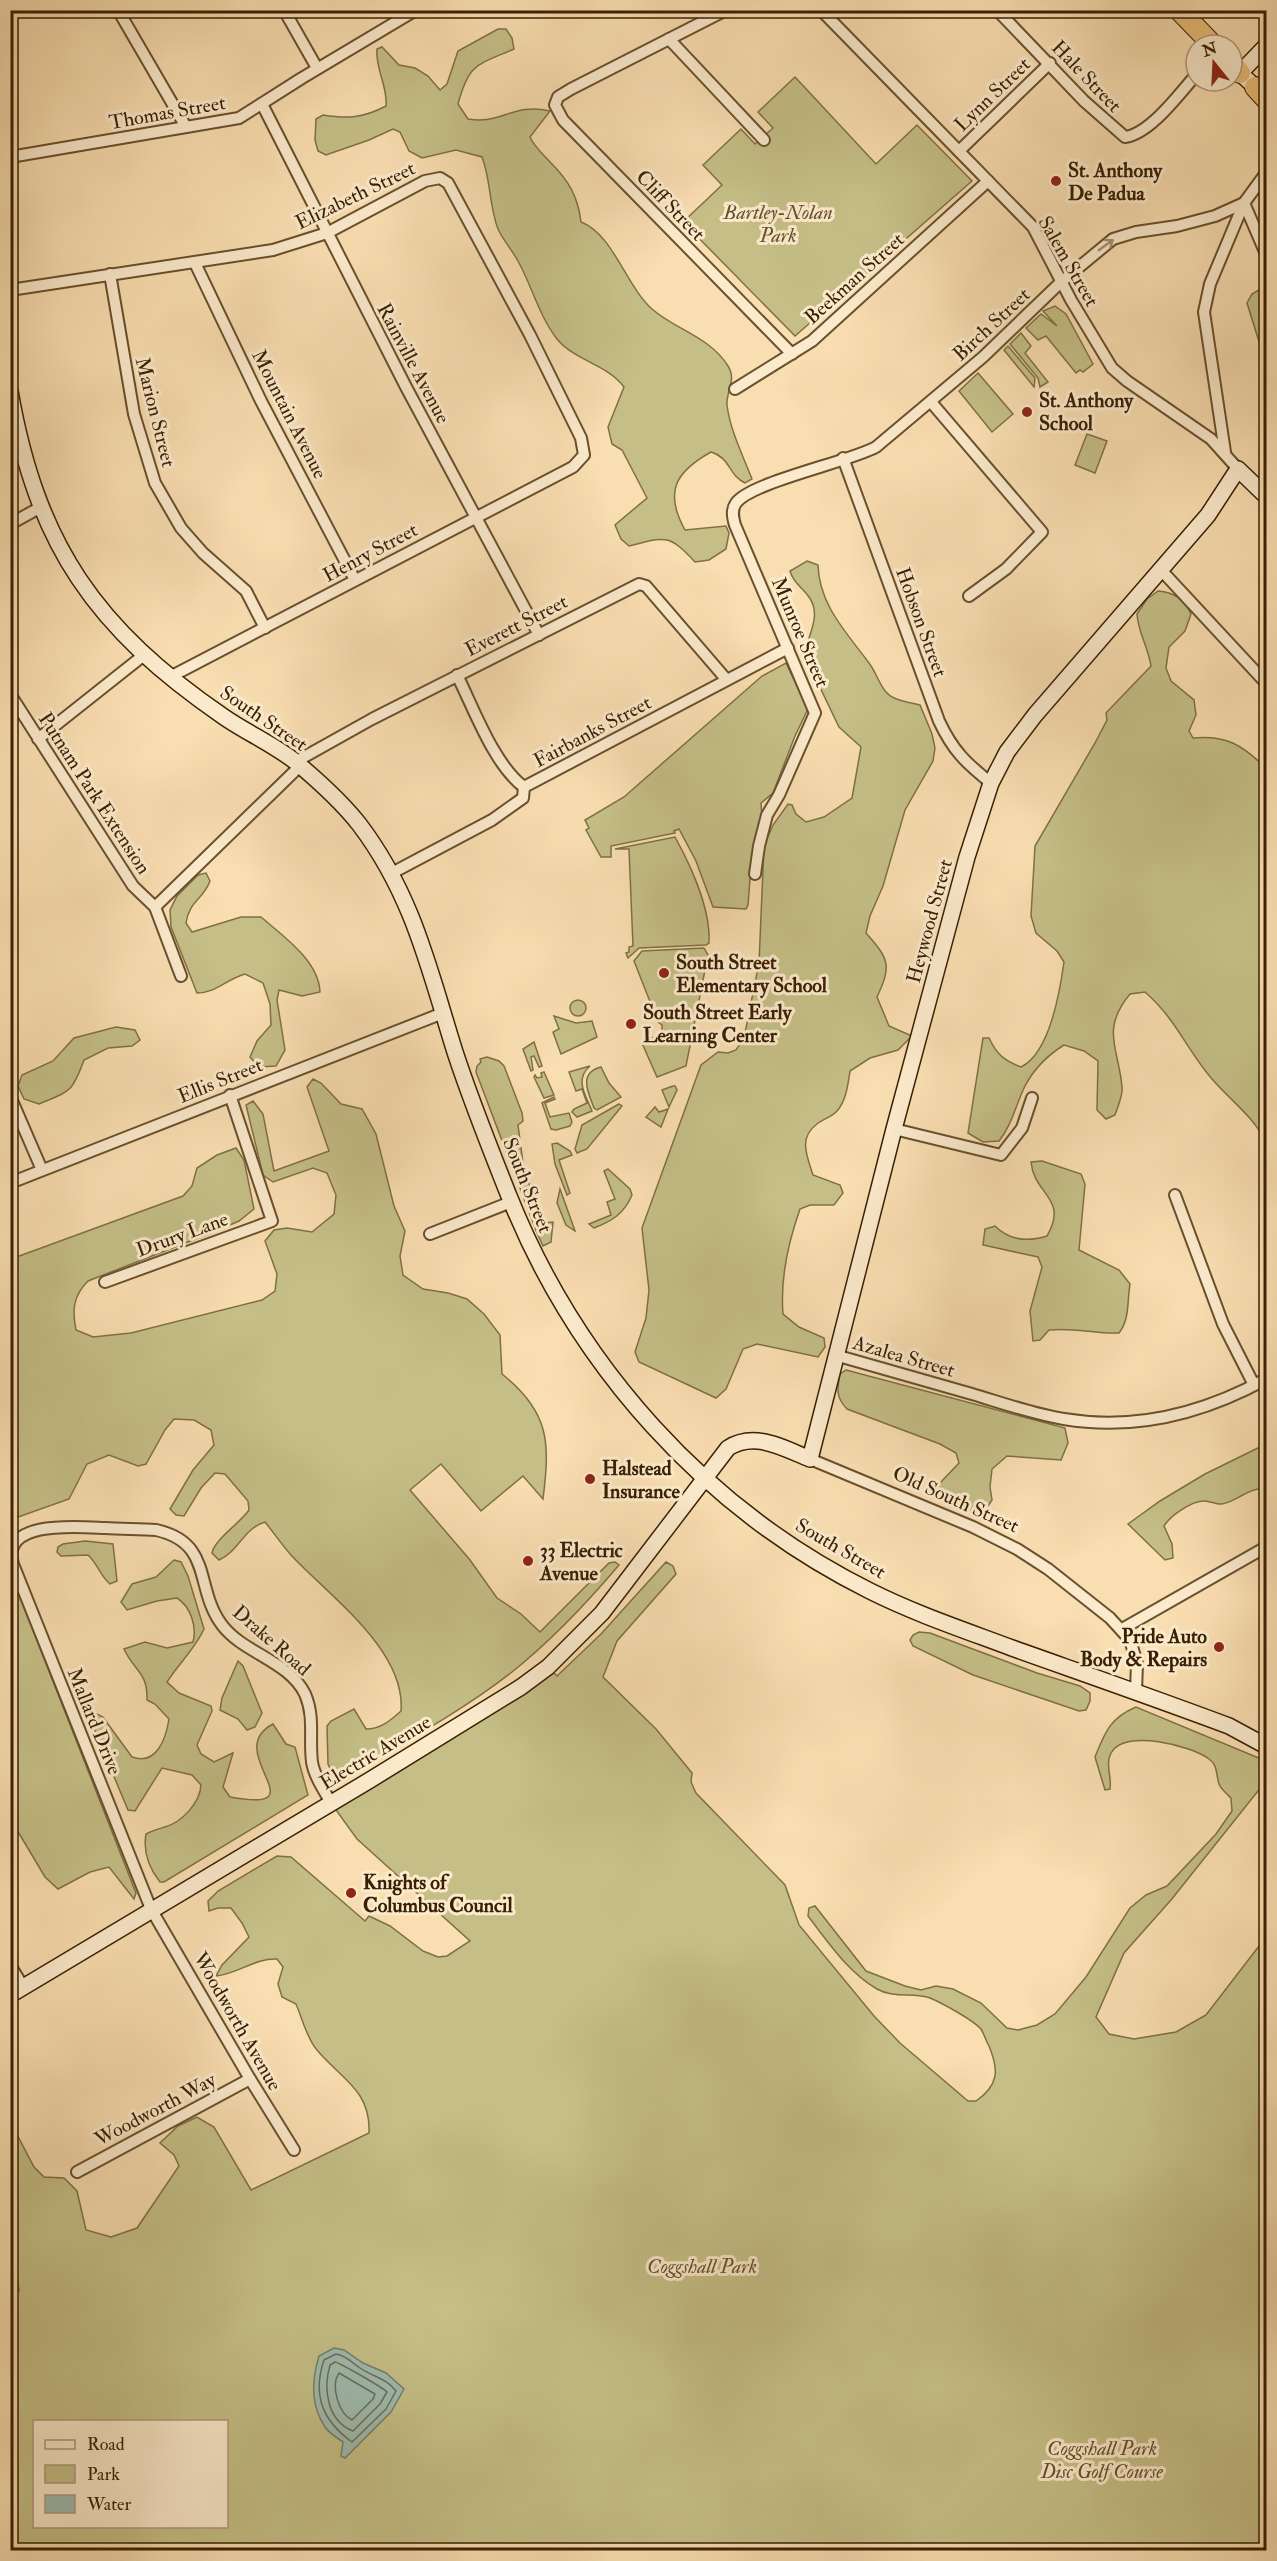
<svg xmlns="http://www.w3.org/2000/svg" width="1277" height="2561" font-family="'IM FELL Double Pica',serif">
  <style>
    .green { fill: #c5bf87; stroke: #7f7044; stroke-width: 1.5; fill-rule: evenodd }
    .water { fill: #9ebcb0; stroke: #767e6a; stroke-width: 1.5 }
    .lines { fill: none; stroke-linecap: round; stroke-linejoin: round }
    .shore { stroke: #6c6e59; stroke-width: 1.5 }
    .street-casing { stroke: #69502e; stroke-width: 14 }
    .secondary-casing { stroke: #392002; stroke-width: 18 }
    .highway-casing { stroke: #392002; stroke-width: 22 }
    .street { stroke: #fbeacc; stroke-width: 10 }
    .secondary { stroke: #fbeacc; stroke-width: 15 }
    .highway { stroke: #ecbf78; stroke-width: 20 }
    .oneway { stroke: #a48f71 }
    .poi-dot { fill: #8f2418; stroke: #fbeacc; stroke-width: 2 }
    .labels { text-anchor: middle; stroke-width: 6; stroke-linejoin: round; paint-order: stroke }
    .street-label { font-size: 20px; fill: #392002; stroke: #fbeacc }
    .poi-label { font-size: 20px; font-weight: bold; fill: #392002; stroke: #fbeacc; text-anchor: start }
    .park-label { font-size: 20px; font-style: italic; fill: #63502a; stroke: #fbeacc }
  </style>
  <rect width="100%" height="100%" fill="#f9deb1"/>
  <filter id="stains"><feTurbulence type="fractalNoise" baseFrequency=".00333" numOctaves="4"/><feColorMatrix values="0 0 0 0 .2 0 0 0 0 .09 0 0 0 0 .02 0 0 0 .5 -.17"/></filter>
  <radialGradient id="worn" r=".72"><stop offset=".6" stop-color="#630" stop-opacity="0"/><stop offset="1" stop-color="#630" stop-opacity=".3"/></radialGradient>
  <!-- green -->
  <g class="green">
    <path d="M498 29H506L512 38 514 49C477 65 469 63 458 104L468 119C501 125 514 102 550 111L530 137C535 148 543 154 551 163 569 181 578 197 581 222 613 234 626 286 652 309 676 330 710 337 728 366 737 380 726 391 727 405 730 430 743 456 752 479L745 483C728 475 731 458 711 452 675 472 664 492 685 530L726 526 729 533 726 549 709 560 695 562C668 533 666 537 629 546L621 539 615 525 647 498 622 450 612 444 608 427 624 387C607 364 575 361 557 339 539 316 532 286 518 261 512 250 503 240 498 229 489 206 491 180 482 157L456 150 422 158 409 151 400 132 393 129 369 140 326 155 318 151 315 140 316 119 323 115C348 119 363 118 386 106 388 86 375 69 377 49L382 47 399 65 415 68 428 76 440 90 447 84 458 51Z"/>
    <path d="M795 77 876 164 917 125 972 181 795 336 683 222 722 185 703 165 741 129 755 144 773 128 758 112Z"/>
    <path d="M1264 287 1266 289V364L1247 303 1252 294Z"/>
    <path d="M1055 306 1066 314 1093 364 1083 372 1080 370 1076 373 1046 336 1038 340 1026 328 1041 314 1057 326 1043 311Z"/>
    <path d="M1021 333 1031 346 1025 353 1048 382 1040 387 1038 378 1010 344Z"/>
    <path d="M1008 346 1035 378 1034 387 1004 350Z"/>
    <path d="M978 373 1013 414 992 432 959 391Z"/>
    <path d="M1087 434 1107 441 1095 473 1075 465Z"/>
    <path d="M807 561 818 565C819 605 847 633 869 663 876 672 879 684 886 692 894 701 908 702 920 705L932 734 935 748 933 761 905 810 883 886 870 916 866 933C889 959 892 965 877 997L889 1026 912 1036 898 1050 870 1058 850 1071C848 1085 846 1101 837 1111 832 1117 823 1119 817 1124 798 1138 807 1156 813 1175L840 1185 843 1193 834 1205H810L800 1209C788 1243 780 1277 783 1314L799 1327 824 1338 825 1347 818 1357 757 1344 743 1349 726 1389 716 1398 639 1362 635 1352 646 1318 649 1290 642 1228 701 1065 718 1052 728 1053 736 1050 744 1038 759 963 764 846 773 825 788 804 792 805 796 814 806 822 824 817 852 798 861 747 839 727 805 656C806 636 823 617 809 597 802 587 794 584 790 571Z"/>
    <path d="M1158 591C1173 592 1185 600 1191 614L1185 631 1169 647 1166 668 1171 681 1194 700 1196 715 1189 731 1193 738C1227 735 1242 745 1266 768V1142C1253 1116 1231 1101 1212 1079 1187 1050 1176 1019 1145 992L1130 994C1100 1030 1119 1049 1122 1087 1123 1096 1118 1106 1115 1115L1106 1119 1097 1110 1098 1061 1084 1051 1064 1045C1048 1055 1034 1069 1025 1086 1016 1104 1012 1125 999 1141L983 1142 968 1133 983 1038H989C997 1055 1005 1061 1021 1067 1050 1053 1060 991 1064 962L1057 951 1036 933 1031 916 1035 846 1095 743 1107 720 1106 713 1151 666C1148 647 1138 632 1137 614L1147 599Z"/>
    <path d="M786 663 808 709 795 736 773 793 761 803 762 817 751 866 748 905 746 909 713 907 696 861 679 829 674 831 675 833 611 846V857H601L586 830 589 828 585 820 624 797 762 676Z"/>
    <path d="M675 837C691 866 711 910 709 943L706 945 639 948 628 958 626 953 629 952V947L633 946 629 849H615Z"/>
    <path d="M206 873 210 881C203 900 189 901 186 923L192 932 241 917H261C283 936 319 961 320 992L302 996 279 990 277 1000 285 1050 276 1066 259 1067 250 1057 257 1041 271 1025 270 1004 263 983 245 974C225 980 216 993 197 993L171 927 170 910 177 896 198 875Z"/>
    <path d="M704 948 708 955 686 1066 657 1077 642 1043 662 1033V1025L658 1022 634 961 642 951Z"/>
    <circle cx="578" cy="1008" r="8"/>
    <path d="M554 1016 576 1023 592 1021 597 1037 561 1054 553 1032 559 1029Z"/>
    <path d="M116 1027 135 1030 140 1040 132 1046 108 1048 84 1060C72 1093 70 1091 39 1104L24 1099 18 1086 22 1075 53 1061 74 1038Z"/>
    <path d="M534 1042 542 1066 539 1067 534 1056 531 1057 533 1070 531 1071 523 1049Z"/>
    <path d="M487 1057 499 1061 504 1066 522 1113 523 1121 518 1125 524 1170 544 1223 553 1222 551 1242 543 1246 537 1233 476 1072 477 1066 481 1062 480 1059Z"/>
    <path d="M590 1066C574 1079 586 1096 592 1111L577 1117 572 1112 574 1109 587 1103 582 1089 576 1091 569 1072Z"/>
    <path d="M601 1067 609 1083 621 1097 597 1110 594 1108C588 1092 578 1073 601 1067Z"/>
    <path d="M544 1072 554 1095 544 1098 534 1077 535 1075 537 1078 542 1077 541 1073Z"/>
    <path d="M313 1079 321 1083 341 1104 362 1109 376 1134 394 1206 405 1231 400 1256 403 1275 423 1289 448 1293 467 1299 484 1314 500 1335 502 1374C550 1412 550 1443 543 1499L523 1476 481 1511 441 1464 410 1490 470 1560 497 1598 521 1614 540 1632 609 1563 615 1562 619 1565C586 1604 552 1640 512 1672 460 1713 399 1745 342 1778L335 1779 328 1764 327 1726 331 1721 354 1709 366 1729C381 1729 391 1720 401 1711 406 1650 328 1595 291 1555 282 1545 274 1533 265 1522 244 1528 238 1552 219 1560L212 1553C215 1539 239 1524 249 1510L248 1501 225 1474 215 1473 201 1488 184 1516 176 1515 170 1509 193 1470 214 1445 211 1430 194 1420 174 1419 165 1430 146 1464 138 1466 109 1455 87 1464 69 1499 10 1520 11 1259 183 1196 192 1186 197 1168 217 1155 236 1148 244 1160 254 1209 239 1221 211 1233 88 1281C73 1296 72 1310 76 1330L93 1337 131 1333 262 1300 275 1291 277 1274 265 1241 274 1230 287 1228 312 1232 334 1214 336 1195 327 1173 313 1168 273 1182 263 1175 246 1105 253 1101 263 1114 274 1171 329 1151 307 1087Z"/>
    <path d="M673 1086H675L677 1090 669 1107 662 1090Z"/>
    <path d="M554 1097 555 1099 545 1103 550 1117 569 1113 572 1122 570 1126 556 1130 551 1129 542 1103Z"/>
    <path d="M619 1104 622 1106 587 1149 577 1153 575 1149 582 1125Z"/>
    <path d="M655 1107 659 1112 668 1109 661 1127 646 1117Z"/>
    <path d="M557 1143 570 1151 572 1155 559 1160 570 1193 567 1195 555 1164 552 1144Z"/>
    <path d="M1042 1161 1081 1174 1085 1184 1079 1250 1119 1270 1130 1284C1127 1301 1130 1319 1119 1333 1095 1334 1074 1327 1049 1330L1040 1340 1033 1341 1030 1311 1042 1267 1038 1257 983 1245 985 1229 995 1226C1009 1240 1028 1242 1047 1236 1069 1198 1034 1195 1031 1162Z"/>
    <path d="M608 1169 630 1189 632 1195C624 1214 612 1221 594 1228L589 1224 611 1215 607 1202 615 1199 604 1171Z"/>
    <path d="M560 1189 574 1228 575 1231 566 1225 557 1203Z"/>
    <path d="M846 1370 1065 1428 1068 1443 1061 1460 1007 1456 992 1469 990 1487 992 1500 981 1516 939 1498V1484L959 1463 956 1453 940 1444 847 1409C836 1398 837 1389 840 1374Z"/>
    <path d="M1266 1444V1489C1250 1486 1237 1502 1222 1504 1216 1505 1209 1500 1203 1501 1190 1502 1170 1516 1164 1526L1172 1544 1173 1558 1165 1560 1128 1524 1160 1501 1205 1474Z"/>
    <path d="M85 1541 113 1544 117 1581 110 1584C100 1576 98 1564 88 1555L61 1556 57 1552 58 1547 63 1544Z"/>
    <path d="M174 1560 181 1562 188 1576 204 1629C195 1649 179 1663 167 1682L179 1693 211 1706 212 1711 197 1745 201 1754 214 1762 233 1753 223 1787 230 1797C322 1814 220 1752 273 1724L286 1744 295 1747 308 1795 164 1882H160C149 1868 143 1851 146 1834 153 1830 158 1829 165 1827 182 1822 200 1803 201 1785L192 1775 162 1768 135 1811 128 1810 92 1724V1717L97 1714 103 1717 132 1757C157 1766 166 1738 169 1719L155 1704 147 1700C148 1672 134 1671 124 1649L145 1642 167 1648 193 1642C197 1627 191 1607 177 1598L157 1601 127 1610 121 1602 132 1584 156 1577Z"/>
    <path d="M666 1562 673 1566 676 1574 617 1641 603 1677 656 1729 692 1773 691 1782 696 1793 785 1885 799 1925 874 2016 900 2043 968 2101H976C999 2085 999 2070 989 2046 986 2041 984 2034 981 2029 973 2020 942 2003 930 1998 913 1992 894 1999 877 1989 848 1972 828 1942 808 1916L809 1908 815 1906 866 1971 905 1986 921 1990 936 1986 953 1989 981 2003 1007 2028 1018 2030 1037 2025 1055 2014 1086 1977 1130 1908 1146 1895 1167 1886 1216 1834 1232 1811 1231 1798C1227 1794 1221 1789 1219 1784 1216 1775 1218 1765 1209 1759 1192 1746 1124 1728 1111 1753 1105 1764 1112 1777 1110 1789L1105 1790 1095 1757C1105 1732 1110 1718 1136 1707L1266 1761V1781L1171 1900 1124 1953 1096 2017 1109 2034 1134 2039 1176 2032 1206 2015 1266 1937V2550H11L10 2306 19 2291 17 2273 11 2272 10 2121 34 2167 44 2177 64 2178 77 2191 86 2230 111 2237 137 2228 179 2166 174 2155 160 2143 178 2126 197 2117 214 2127 251 2190 369 2133C371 2090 341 2079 317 2050 307 2039 302 2018 296 2004L282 1997 278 1984 283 1967 277 1959C255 1958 238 1974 216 1976L222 1965 249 1937 242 1923 231 1908H218L209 1911 208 1901 218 1891 277 1856 291 1857 365 1921 369 1916 390 1926 423 1951 438 1957 447 1956 470 1941 357 1839 331 1803 548 1667 557 1676 601 1634ZM34 2422H226V2526H34Z"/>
    <path d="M11 1574 136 1893 134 1899 109 1867 90 1872 58 1889 45 1877 11 1820Z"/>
    <path d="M919 1632 930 1633 1037 1673 1080 1686 1090 1693V1701L1086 1710 1079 1711 973 1675 913 1646 910 1640 913 1635Z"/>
    <path d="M238 1661 243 1666 262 1713 255 1727 247 1730 238 1719 220 1710 222 1698Z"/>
  </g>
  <!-- water -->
  <path class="water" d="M334 2348 344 2350 363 2363 386 2373 404 2389 391 2412 345 2458 341 2456 343 2442C337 2438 329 2433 325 2427 310 2405 312 2379 319 2356Z"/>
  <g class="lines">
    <!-- shore -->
    <g class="shore">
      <path d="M336 2354C347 2356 351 2362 360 2368 373 2377 386 2378 396 2391L386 2409 352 2442C323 2421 312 2396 324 2360Z"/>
      <path d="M335 2362C340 2363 382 2387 387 2392L380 2404 353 2431C327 2421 323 2389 330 2365Z"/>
      <path d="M339 2373 375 2394 373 2399 352 2420C339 2414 330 2386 339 2373Z"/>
    </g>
    <!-- street casing -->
    <g class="street-casing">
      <g id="street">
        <path d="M118 10 186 127"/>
        <path d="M284 10 317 68"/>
        <path d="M726 10 571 89 558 97 555 105 563 120 792 354"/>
        <path d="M821 10 1033 227 1071 300 1112 368 1127 381 1211 439 1238 469"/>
        <path d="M997 10 1084 101 1125 137C1150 134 1179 94 1196 75"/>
        <path d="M669 39 764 140"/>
        <path d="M262 104 406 387 539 635"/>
        <path d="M959 151 1050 63"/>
        <path d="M10 157 239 118 302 78 416 10"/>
        <path d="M1244 203 1266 254"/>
        <path d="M195 263 261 401 355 580"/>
        <path d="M110 274 134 414 155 483 181 528 203 553 246 591 265 628"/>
        <path d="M10 290 273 250 327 233 425 181 440 178 448 183 530 335 581 438 584 455 573 467 170 677"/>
        <path d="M735 389 812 341 988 181"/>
        <path d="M931 402 1042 532 1006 569 969 596"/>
        <path d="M1225 452 1204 312 1210 284 1244 203"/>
        <path d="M843 458 939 721C953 751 966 763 991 783"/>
        <path d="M10 524 41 507"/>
        <path d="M1162 571 1266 683"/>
        <path d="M457 675C474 709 494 765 524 787"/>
        <path d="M10 694 133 886 155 907 181 976"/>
        <path d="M38 739 144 655"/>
        <path d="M295 762 372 719 639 584 646 586 726 679"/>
        <path d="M392 873 492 820 523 798 524 787 788 648"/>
        <path d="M755 874 759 846 767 815 779 795 815 713 735 525C733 518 731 510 736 503 751 482 849 462 876 447L983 357 1061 282 1113 239 1136 232 1177 226 1215 216 1244 203 1266 173"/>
        <path d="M155 907 300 766"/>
        <path d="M10 1096 42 1170"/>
        <path d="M894 1129 1001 1155 1022 1128 1032 1098"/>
        <path d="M10 1183 443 1013"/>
        <path d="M1175 1195 1223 1324 1254 1385"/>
        <path d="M430 1234 511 1202"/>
        <path d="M105 1282 272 1221 230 1095"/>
        <path d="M835 1355C881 1368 926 1381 972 1394 1002 1403 1033 1414 1064 1419 1136 1431 1204 1413 1266 1379"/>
        <path d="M810 1459 973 1527 1017 1549 1048 1569 1110 1618 1130 1640 1137 1663 1136 1692"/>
        <path d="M1122 1629 1266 1547"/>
        <path d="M10 1965 24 1988"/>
        <path d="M294 2150 250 2079 151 1909 13 1564C0 1519 80 1527 105 1528 122 1529 139 1529 156 1530 214 1543 194 1588 222 1625 243 1653 289 1661 305 1694 315 1717 309 1738 312 1762 314 1776 324 1790 331 1803"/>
        <path d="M77 2172 250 2079"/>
      </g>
    </g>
    <!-- secondary casing -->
    <g class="secondary-casing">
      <g id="secondary">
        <path d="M1255 87 1240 73 1266 46"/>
        <path d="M10 391C37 546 96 629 224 717 247 733 275 745 297 763 316 779 344 805 359 824 413 895 429 969 455 1052 471 1101 490 1148 509 1196 577 1366 705 1509 870 1591 916 1614 964 1630 1012 1648 1085 1674 1157 1699 1229 1726L1266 1746"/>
        <path d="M10 1995 370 1780 521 1687 548 1667 602 1613 728 1448C755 1431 783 1448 810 1459L894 1129 967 857 991 783 1007 752 1035 715 1208 515 1238 469 1266 496"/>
      </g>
    </g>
    <!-- highway casing -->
    <g class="highway-casing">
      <g id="highway">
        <path d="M1179 10 1213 45"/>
        <path d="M1232 64 1240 73"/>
        <path d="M1255 87 1266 99"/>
      </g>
    </g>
    <!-- street -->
    <use href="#street" class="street"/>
    <!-- secondary -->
    <use href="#secondary" class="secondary"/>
    <!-- highway -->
    <use href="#highway" class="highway"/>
  </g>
  <!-- one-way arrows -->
  <defs><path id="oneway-shaft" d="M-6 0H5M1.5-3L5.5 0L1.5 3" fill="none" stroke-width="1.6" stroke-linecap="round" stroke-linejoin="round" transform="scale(1.5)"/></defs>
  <use class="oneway" href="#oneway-shaft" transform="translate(1106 245) rotate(-36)"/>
  <!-- markers -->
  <g class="poi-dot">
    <circle cx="1056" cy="181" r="6"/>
    <circle cx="1027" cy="412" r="6"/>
    <circle cx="664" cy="973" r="6"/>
    <circle cx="631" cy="1024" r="6"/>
    <circle cx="590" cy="1479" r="6"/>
    <circle cx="528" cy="1561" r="6"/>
    <circle cx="1219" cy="1647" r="6"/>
    <circle cx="351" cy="1893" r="6"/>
  </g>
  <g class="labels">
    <!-- street labels -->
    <g class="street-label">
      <text transform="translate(1087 76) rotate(46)" y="7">Hale Street</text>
      <text transform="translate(992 94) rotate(-44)" y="7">Lynn Street</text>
      <text transform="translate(167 112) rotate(-10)" y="7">Thomas Street</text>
      <text transform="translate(355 195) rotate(-26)" y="7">Elizabeth Street</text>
      <text transform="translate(671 205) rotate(46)" y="7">Cliff Street</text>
      <text transform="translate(1069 261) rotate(60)" y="7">Salem Street</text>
      <text transform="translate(854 278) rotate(-42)" y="7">Beekman Street</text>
      <text transform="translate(991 324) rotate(-43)" y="7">Birch Street</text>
      <text transform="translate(414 363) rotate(62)" y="7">Rainville Avenue</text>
      <text transform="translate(156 412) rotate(76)" y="7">Marion Street</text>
      <text transform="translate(290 414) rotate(63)" y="7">Mountain Avenue</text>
      <text transform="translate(370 552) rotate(-28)" y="7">Henry Street</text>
      <text transform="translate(922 622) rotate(70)" y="7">Hobson Street</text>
      <text transform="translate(516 625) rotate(-27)" y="7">Everett Street</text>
      <text transform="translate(801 632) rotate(67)" y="7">Munroe Street</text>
      <text transform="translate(264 718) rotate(34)" y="7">South Street</text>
      <text transform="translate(592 731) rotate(-28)" y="7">Fairbanks Street</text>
      <text transform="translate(95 793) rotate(57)" y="7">Putnam Park Extension</text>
      <text transform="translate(929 921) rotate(-75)" y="7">Heywood Street</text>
      <text transform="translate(220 1080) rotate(-22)" y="7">Ellis Street</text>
      <text transform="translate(528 1185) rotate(68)" y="7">South Street</text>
      <text transform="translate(182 1234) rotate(-20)" y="7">Drury Lane</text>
      <text transform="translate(904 1356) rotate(16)" y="7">Azalea Street</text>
      <text transform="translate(956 1499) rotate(24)" y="7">Old South Street</text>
      <text transform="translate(841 1548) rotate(30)" y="7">South Street</text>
      <text transform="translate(272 1640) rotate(41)" y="7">Drake Road</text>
      <text transform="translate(95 1721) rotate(68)" y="7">Mallard Drive</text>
      <text transform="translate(375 1752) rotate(-31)" y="7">Electric Avenue</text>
      <text transform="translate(238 2021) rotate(60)" y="7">Woodworth Avenue</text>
      <text transform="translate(155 2109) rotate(-28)" y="7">Woodworth Way</text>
    </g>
    <!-- poi labels -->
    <g class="poi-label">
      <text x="1068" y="177">St. Anthony<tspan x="1068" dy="23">De Padua</tspan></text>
      <text x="1039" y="407">St. Anthony<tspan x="1039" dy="23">School</tspan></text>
      <text x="676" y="969">South Street<tspan x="676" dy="23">Elementary School</tspan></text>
      <text x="643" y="1019">South Street Early<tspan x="643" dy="23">Learning Center</tspan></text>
      <text x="602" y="1475">Halstead<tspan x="602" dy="23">Insurance</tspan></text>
      <text x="540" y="1557">33 Electric<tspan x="540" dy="23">Avenue</tspan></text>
      <text x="1207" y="1643" text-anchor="end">Pride Auto<tspan x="1207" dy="23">Body &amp; Repairs</tspan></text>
      <text x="363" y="1889">Knights of<tspan x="363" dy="23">Columbus Council</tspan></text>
    </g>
    <!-- park labels -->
    <g class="park-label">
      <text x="778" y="219">Bartley-Nolan<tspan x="778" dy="23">Park</tspan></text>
      <text x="702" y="2273">Coggshall Park</text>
      <text x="1102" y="2455">Coggshall Park<tspan x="1102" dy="23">Disc Golf Course</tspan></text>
    </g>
  </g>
  <!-- margin -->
  <rect width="1277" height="2561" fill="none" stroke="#f9deb1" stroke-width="36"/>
  <rect x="12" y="12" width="1253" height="2537" fill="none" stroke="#392002" stroke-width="3"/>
  <rect x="18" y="18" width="1241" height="2525" fill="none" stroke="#392002" stroke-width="1.5"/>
  <!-- legend -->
  <rect x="33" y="2420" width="195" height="108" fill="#fbeacc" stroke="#ad997b" stroke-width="1.5"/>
  <rect x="45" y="2440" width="30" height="9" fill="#fbeacc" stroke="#ad997b" stroke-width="1.5"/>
  <text x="87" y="2450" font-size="18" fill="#392002">Road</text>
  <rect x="45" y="2465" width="30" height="18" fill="#c5bf87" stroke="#ad997b" stroke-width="1.5"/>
  <text x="87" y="2480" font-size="18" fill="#392002">Park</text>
  <rect x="45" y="2495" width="30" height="18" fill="#9ebcb0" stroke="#ad997b" stroke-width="1.5"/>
  <text x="87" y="2510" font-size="18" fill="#392002">Water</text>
  <!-- north arrow -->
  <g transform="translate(1214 63) rotate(342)"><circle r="28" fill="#fbeacc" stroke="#ad997b" stroke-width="1.5"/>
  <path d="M0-4.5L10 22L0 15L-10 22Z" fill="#8f2418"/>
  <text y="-9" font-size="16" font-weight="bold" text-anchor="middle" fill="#392002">N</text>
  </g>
  <rect width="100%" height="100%" filter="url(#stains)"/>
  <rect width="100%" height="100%" fill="url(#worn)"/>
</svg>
